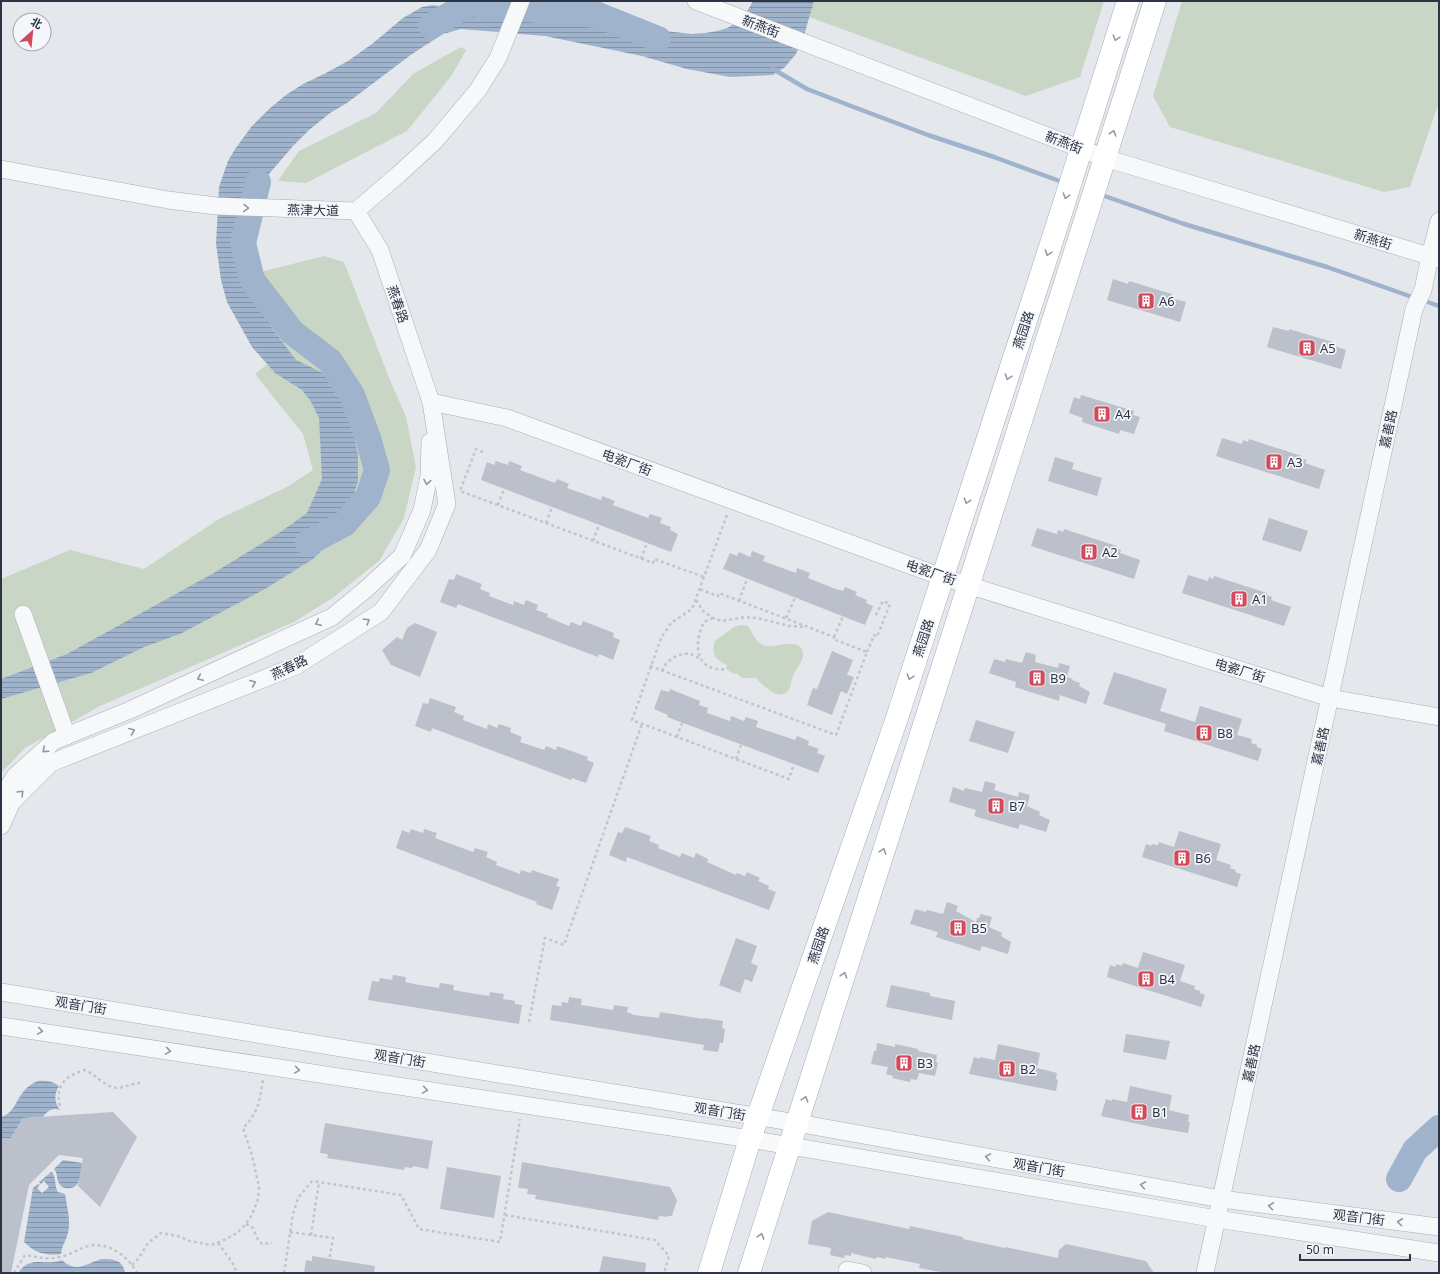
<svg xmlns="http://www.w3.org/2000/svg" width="1440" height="1274" font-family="'Noto Sans','Noto Sans SC',sans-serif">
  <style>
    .green { fill: #c9d6c5 }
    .water { fill: url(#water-rules) }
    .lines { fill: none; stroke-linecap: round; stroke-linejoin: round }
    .stream { stroke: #9fb4cc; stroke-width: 4.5 }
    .river { stroke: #9fb4cc; stroke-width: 26 }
    .building { fill: #bbc0ca }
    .minor-casing { stroke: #a9aeb7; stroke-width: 18 }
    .major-casing { stroke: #a3abb8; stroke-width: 23 }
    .path { stroke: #c2c5cb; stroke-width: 2.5; stroke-dasharray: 3 3; stroke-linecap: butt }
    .minor { stroke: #f7f8fa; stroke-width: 17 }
    .major { stroke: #fff; stroke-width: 22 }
    .oneway { stroke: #959aa2 }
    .oneway2 { stroke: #9196a0 }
    .labels { text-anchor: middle; stroke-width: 3.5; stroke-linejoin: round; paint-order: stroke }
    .street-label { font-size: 13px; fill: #2b3445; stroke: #f4f6f9 }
    .poi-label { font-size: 13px; fill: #2b3445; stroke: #f4f6f9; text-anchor: start }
  </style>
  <defs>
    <pattern id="water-rules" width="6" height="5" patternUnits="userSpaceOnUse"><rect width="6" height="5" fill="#9fb4cc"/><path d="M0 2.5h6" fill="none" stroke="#8293a7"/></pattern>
  </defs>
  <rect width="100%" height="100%" fill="#e4e7ec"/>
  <!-- green -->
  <g class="green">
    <path d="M765 1H1104L1080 77 1026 96Z"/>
    <path d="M1182 1H1439V102L1410 187 1384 192 1170 127 1153 96Z"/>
    <path d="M461 47 466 50 452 75 407 131 306 183 278 181 299 151 376 113 413 74Z"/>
    <path d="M324 256 344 262 390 380 406 417 416 467 404 518 380 560 334 597 294 622 100 706 25 748 1 773V579L70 550 144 569 219 519 287 487 313 470 303 434 255 374 271 361 233 279Z"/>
    <path d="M741 625 748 626C752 632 755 640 761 644 771 651 794 638 801 648 808 658 796 667 793 676 790 682 792 691 784 694 773 697 762 684 756 678H742L736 673 734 674 726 669 727 665C715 659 711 655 715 641L734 627Z"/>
  </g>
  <!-- water -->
  <g class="water">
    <path d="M753 1H814L805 32 796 54 785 67 773 75 730 77 687 69 642 56 545 36 461 29 443 34 412 54 347 103 330 113 309 130 293 146 263 181 253 200 247 223 242 252 245 273 250 291 272 328 296 360 321 372 335 383 347 403 358 455V481L352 500 337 535 313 559 265 589 180 634 144 647 91 673 1 699V679L67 654 212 574 282 531 307 513 322 479 319 418 310 400 302 390 275 373 252 347 227 302 221 280 216 244 219 187 228 161 235 149 252 126 269 109 286 95 303 84 324 74 348 61 372 44 403 18 422 7 432 5 692 34C721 32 738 30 753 1Z"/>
    <path d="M38 1081C46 1080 53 1081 59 1086 54 1094 54 1102 60 1110 53 1107 47 1111 43 1117L23 1118 11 1138 1 1139V1117C19 1112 15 1090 38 1081Z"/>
    <path d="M63 1160 82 1163C81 1172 81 1191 66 1188 63 1188 60 1186 59 1183 56 1178 58 1174 54 1169Z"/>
    <path d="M51 1172H52C57 1179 54 1186 58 1192L65 1194C67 1207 71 1220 68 1233 66 1241 62 1245 61 1254 46 1256 35 1253 24 1242L33 1188 38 1184 40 1185 37 1188 42 1193 49 1187 44 1181 41 1184 39 1182Z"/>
    <path d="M102 1259C114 1259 123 1260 125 1273H18C31 1254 45 1267 62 1260 76 1274 87 1263 102 1259Z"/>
  </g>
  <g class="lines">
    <!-- stream -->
    <g class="stream">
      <path d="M773 69 807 89 851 106 928 135 994 157 1065 183"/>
      <path d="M1099 194 1184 224 1327 267 1415 298"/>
      <path d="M1422 300 1439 306"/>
    </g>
    <!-- river -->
    <g class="river">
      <path d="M431 26 468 4 598 15 658 39"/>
      <path d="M258 182 243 243 252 280 292 332 330 361 352 395 368 438 377 470 368 497 344 524 308 543"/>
      <path d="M1399 1179 1415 1150 1439 1128"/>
    </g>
  </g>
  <!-- building -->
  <g class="building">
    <path d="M1113 279 1128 284 1129 281 1172 294 1171 298 1186 302 1180 322 1107 300Z"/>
    <path d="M1273 327 1289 331V329L1333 342 1332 345 1346 350 1341 369 1267 347Z"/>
    <path d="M1081 395 1134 411 1133 415 1140 417 1134 434 1120 430 1119 434 1082 422 1083 418 1069 413 1074 397 1080 399Z"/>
    <path d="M1222 438 1242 444 1243 440 1248 442 1249 439 1302 456 1301 458 1307 460 1305 463 1325 470 1319 489 1216 456Z"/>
    <path d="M1055 457 1074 463 1072 469 1102 478 1097 496 1048 481Z"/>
    <path d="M496 461 508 465 509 461 522 466 520 470 555 483 557 479 569 484 567 488 601 500 602 496 615 501 613 505 648 518 650 514 662 518 660 523 671 527 670 530 678 534 671 552 481 480 487 462 494 465Z"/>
    <path d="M1269 518 1308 531 1301 552 1262 540Z"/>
    <path d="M1037 528 1057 534 1058 530 1063 532 1064 529 1117 546 1116 548 1121 550 1120 553 1140 560 1134 579 1031 546Z"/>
    <path d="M752 551 765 556 763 561 796 573 797 568 810 573 808 578 833 588 843 591 845 587 857 592 855 595 867 600 866 603 873 606 865 625 723 569 730 553 737 556 739 552 750 557Z"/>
    <path d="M456 574 482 584 480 589 490 593 489 596 513 605 514 601 524 605 526 600 538 605 536 610 548 614 547 617 569 626 571 622 581 626 583 621 614 633 613 637 620 640 613 660 599 654 598 657 458 604 456 608 440 602 449 579 454 580Z"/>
    <path d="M1188 575 1208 581 1209 577 1213 579 1214 576 1267 593V595L1272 597 1271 600 1291 607 1284 626 1182 593Z"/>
    <path d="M415 623 437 632 420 677 391 665 382 650 397 637 402 640 407 628Z"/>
    <path d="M832 651 853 660 847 675 854 677 847 694 841 691 832 715 807 705 813 688 817 689Z"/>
    <path d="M1026 652 1036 655 1035 662 1058 668 1059 663 1070 666 1067 677 1073 679 1072 680 1080 683 1079 686 1090 692 1086 704 1060 695 1059 701 1030 692 1015 687 1016 682 989 673 994 659 1005 662 1006 659 1022 663Z"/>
    <path d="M1114 672 1167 689 1160 711 1195 722 1200 706 1242 719 1237 735 1252 739 1251 743 1257 745V747L1262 749 1258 761 1164 731 1166 724 1103 704Z"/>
    <path d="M670 689 700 701 699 705 708 708 707 713 730 721 731 716 744 721 746 717 758 721 756 727 795 740 797 736 809 741 808 745 819 749 817 753 825 756 818 773 667 717 668 715 654 709 661 690 669 692Z"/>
    <path d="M430 698 456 707 454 712 464 716 463 720 487 729 488 724 497 728 499 724 511 728 510 732 522 737 520 742 544 750 546 746 556 750 557 746 588 757 587 760 594 763 586 783 572 778 571 780 432 728 431 732 415 726 423 703 428 704Z"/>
    <path d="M976 720 1015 732 1008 753 969 741Z"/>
    <path d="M985 781 996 784 994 790 1018 797 1019 792 1030 795 1027 806 1040 812 1039 815 1050 820 1046 832 1020 824 1018 829 974 816 976 810 949 802 953 787 964 791 965 788 982 792Z"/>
    <path d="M625 827 651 836 649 841 659 845 658 848 680 857 682 853 694 858 696 853 708 859 707 862 736 875 737 873 745 876 747 872 760 878 758 881 769 886 768 889 776 892 769 910 627 857 626 862 609 855 618 832 622 833Z"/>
    <path d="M411 829 423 833 424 829 437 833 435 838 473 852 475 848 488 852 486 857 497 862 496 865 520 874 521 870 531 873 532 870 559 879 556 886 560 887 552 910 536 904 537 902 396 848 402 830 409 833Z"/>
    <path d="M1179 831 1221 844 1216 860 1231 865 1230 868 1236 870 1235 872 1241 874 1237 887 1142 857 1146 844 1151 846 1152 844 1158 845 1159 842 1174 847Z"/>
    <path d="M947 902 958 906 956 911 976 922 977 918H979L981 914 992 917 989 927 1002 933 1001 936 1011 942 1008 954 982 946 980 951 936 937 938 932 910 924 915 909 926 912 927 910 943 914Z"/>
    <path d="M736 938 757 946 751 963 758 966 752 982 745 979 740 993 719 985Z"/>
    <path d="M1143 952 1185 965 1180 981 1195 986 1194 989 1200 991V993L1205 995 1201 1007 1107 977 1110 965 1116 967V964L1122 966 1123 963 1138 968Z"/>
    <path d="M393 975 406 977 405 982 414 984 439 988 440 983 454 985 453 990 464 992 489 996 490 992 504 994 503 999 515 1001V1004L522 1005 519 1024 368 1000 372 981 379 982 380 978 392 980Z"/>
    <path d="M891 985 930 993V996L955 1001 952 1020 886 1007Z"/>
    <path d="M569 997 582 999 581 1005 613 1010 614 1005 628 1007 627 1012 634 1015 659 1018 660 1012 703 1019V1018L723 1021 722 1028 725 1029 723 1043H720L718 1052 703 1050 704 1045 550 1020 552 1005 561 1006 562 1002 568 1003Z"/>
    <path d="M1126 1034 1170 1041 1166 1060 1123 1052Z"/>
    <path d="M877 1043 895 1047V1044L918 1049V1051L937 1055 936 1062 938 1063 935 1076 919 1073 917 1080 911 1079 910 1082 892 1078 893 1076 886 1074 888 1067 871 1064 874 1051H876Z"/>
    <path d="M998 1044 1040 1053 1037 1068 1057 1073 1056 1079 1058 1080 1056 1091 969 1074 974 1057 980 1059V1057L995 1060Z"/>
    <path d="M1130 1086 1172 1095 1169 1110 1189 1115 1188 1122H1190L1188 1133 1152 1127 1101 1116 1106 1099 1112 1101V1099L1127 1102Z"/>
    <path d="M113 1112 137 1137 100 1207 78 1186 83 1158 59 1155 29 1185 11 1273H1V1139L11 1138 23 1118Z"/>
    <path d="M325 1123 433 1141 428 1169 413 1166 412 1168 405 1167 404 1170 327 1158 328 1154 320 1153Z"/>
    <path d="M522 1162 670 1187 677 1200 672 1216H667V1217L659 1216 658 1220 535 1199 536 1195 527 1194 528 1189 518 1188Z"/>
    <path d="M447 1167 501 1176 494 1218 440 1209Z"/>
    <path d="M828 1212 909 1229 910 1226 963 1237V1239L1005 1248V1247L1058 1258 1059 1250 1066 1244 1146 1261 1154 1273H946L919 1268 920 1264 886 1257V1259L877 1257 876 1259 851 1253V1256L845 1255 844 1258 830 1255 831 1248 808 1244 812 1221Z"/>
    <path d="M312 1256 375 1266 374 1273H304L306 1260 312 1261Z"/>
    <path d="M603 1256 646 1263 645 1273H599Z"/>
  </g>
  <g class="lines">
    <!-- minor casing -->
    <g class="minor-casing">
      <g id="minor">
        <path d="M696 1 1105 158 1439 259"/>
        <path d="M1 169 168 200 216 206 356 211 398 175 435 141 478 90 498 58 521 1"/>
        <path d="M431 402 507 418 942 577 1330 698 1439 717"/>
        <path d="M23 614 67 736"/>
        <path d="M1 798 15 776 54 741 130 710 332 617 365 590 402 556 422 510 429 476 430 442"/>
        <path d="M1 826 12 802 51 763 296 666 381 612 428 550 447 504 431 402 380 250 356 211"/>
        <path d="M1 992 797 1123 1221 1199 1439 1227"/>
        <path d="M1 1026 750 1139 1217 1219 1439 1253"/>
        <path d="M847 1270 863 1273"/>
        <path d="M1205 1273 1414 309 1423 290 1430 256 1439 221"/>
      </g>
    </g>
    <!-- major casing -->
    <g class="major-casing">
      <g id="major">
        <path d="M709 1273 750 1139 897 718 1060 216 1128 1"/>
        <path d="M749 1273 1155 1"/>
      </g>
    </g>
    <!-- path -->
    <g class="path">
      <path d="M483 452 476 449 460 491 653 563 654 559 704 577"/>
      <path d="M498 505 504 489"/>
      <path d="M727 515 692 609 671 623 661 638 632 720 789 779 794 764"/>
      <path d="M546 523 552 507"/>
      <path d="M593 541 599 525"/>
      <path d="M641 559 647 543"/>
      <path d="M696 600 703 611 713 618 722 621 745 617 757 618 789 626 805 627"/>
      <path d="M739 601 747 579"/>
      <path d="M713 618 704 622C693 644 695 672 726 669"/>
      <path d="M786 618 795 598"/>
      <path d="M834 637 843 616"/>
      <path d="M867 652 874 635 877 637 890 604 883 601 875 617"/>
      <path d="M650 666 836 735 867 652 833 639 834 637 719 593 718 596 699 589"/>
      <path d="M662 671C665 661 679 652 689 654 693 654 697 657 701 660"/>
      <path d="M677 737 682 723"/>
      <path d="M736 759 741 745"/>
      <path d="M529 1022 545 938 564 945 642 724"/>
      <path d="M60 1106C55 1084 66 1076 85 1070 96 1075 106 1088 118 1088 126 1087 133 1083 141 1083"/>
      <path d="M505 1215 655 1240 669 1256 664 1273"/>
      <path d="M246 1224 253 1228 257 1238 262 1244 272 1243"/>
      <path d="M290 1232 333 1238 329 1261"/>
      <path d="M311 1235 319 1182"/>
      <path d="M218 1243 232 1262 237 1273"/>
      <path d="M132 1265 139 1258 148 1243 161 1233 178 1236 190 1241 211 1245 222 1241 237 1233 246 1224 252 1215 258 1199 259 1187 252 1155 243 1128C258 1114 260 1099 263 1080"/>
      <path d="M14 1273 25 1255C37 1257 47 1260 59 1257 70 1255 78 1249 88 1246 108 1241 129 1257 137 1273"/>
      <path d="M284 1273 293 1214 298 1198 312 1181 401 1195 419 1229 500 1242 520 1119"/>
    </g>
    <!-- minor -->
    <use href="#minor" class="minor"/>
    <!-- major -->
    <use href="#major" class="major"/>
  </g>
  <!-- one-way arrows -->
  <defs><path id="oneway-chevron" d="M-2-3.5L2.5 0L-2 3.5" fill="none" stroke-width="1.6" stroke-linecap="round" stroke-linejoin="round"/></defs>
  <g class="oneway">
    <use href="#oneway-chevron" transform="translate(1116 38) rotate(108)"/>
    <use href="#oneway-chevron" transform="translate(1113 133) rotate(-72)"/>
    <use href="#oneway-chevron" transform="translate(1066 196) rotate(108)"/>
    <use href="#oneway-chevron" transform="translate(1048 253) rotate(108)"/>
    <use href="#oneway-chevron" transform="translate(1008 377) rotate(108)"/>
    <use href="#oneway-chevron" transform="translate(967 501) rotate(108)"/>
    <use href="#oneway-chevron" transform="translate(910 677) rotate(108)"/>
    <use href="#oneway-chevron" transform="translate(883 851) rotate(-72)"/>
    <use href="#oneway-chevron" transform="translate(844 975) rotate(-72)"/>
    <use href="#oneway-chevron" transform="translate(805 1099) rotate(-72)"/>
    <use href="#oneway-chevron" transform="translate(761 1236) rotate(-72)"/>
  </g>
  <g class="oneway2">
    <use href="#oneway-chevron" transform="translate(246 208) rotate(2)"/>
    <use href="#oneway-chevron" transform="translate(427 482) rotate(100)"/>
    <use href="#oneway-chevron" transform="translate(367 621) rotate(-32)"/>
    <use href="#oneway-chevron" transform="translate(318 623) rotate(155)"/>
    <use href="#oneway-chevron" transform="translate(200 678) rotate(155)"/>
    <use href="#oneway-chevron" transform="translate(253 683) rotate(-22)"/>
    <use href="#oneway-chevron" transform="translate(132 731) rotate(-22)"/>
    <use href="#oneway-chevron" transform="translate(45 750) rotate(138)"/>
    <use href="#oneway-chevron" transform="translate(21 793) rotate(-46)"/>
    <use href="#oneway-chevron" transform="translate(40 1031) rotate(9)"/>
    <use href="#oneway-chevron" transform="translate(168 1051) rotate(9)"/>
    <use href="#oneway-chevron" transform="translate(297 1070) rotate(9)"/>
    <use href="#oneway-chevron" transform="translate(425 1090) rotate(9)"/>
    <use href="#oneway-chevron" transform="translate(988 1157) rotate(-170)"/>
    <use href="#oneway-chevron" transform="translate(1143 1185) rotate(-170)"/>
    <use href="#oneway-chevron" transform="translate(1271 1206) rotate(-173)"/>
    <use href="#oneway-chevron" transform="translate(1400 1222) rotate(-173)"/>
  </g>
  <!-- icons -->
  <defs>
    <g id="building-square" transform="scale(0.9)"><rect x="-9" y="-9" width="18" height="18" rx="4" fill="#d1495b" stroke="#f4f6f9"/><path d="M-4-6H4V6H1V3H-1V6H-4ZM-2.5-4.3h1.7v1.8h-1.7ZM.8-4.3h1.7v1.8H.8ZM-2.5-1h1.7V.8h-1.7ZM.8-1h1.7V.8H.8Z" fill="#fff"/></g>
  </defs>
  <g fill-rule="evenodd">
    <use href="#building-square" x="1146" y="301"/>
    <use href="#building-square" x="1307" y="348"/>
    <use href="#building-square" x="1102" y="414"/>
    <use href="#building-square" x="1274" y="462"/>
    <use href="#building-square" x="1089" y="552"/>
    <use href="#building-square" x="1239" y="599"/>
    <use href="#building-square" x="1037" y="678"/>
    <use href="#building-square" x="1204" y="733"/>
    <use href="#building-square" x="996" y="806"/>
    <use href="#building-square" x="1182" y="858"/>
    <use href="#building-square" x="958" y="928"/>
    <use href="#building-square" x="1146" y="979"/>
    <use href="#building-square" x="904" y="1063"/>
    <use href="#building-square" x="1007" y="1069"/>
    <use href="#building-square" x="1139" y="1112"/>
  </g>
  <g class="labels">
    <!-- street labels -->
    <g class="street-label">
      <text transform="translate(761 26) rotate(21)" y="5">新燕街</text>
      <text transform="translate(1064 142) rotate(21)" y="5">新燕街</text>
      <text transform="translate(313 210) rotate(1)" y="5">燕津大道</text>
      <text transform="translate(1373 239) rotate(17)" y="5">新燕街</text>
      <text transform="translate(398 304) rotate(71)" y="5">燕春路</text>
      <text transform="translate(1023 330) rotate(-72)" y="5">燕园路</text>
      <text transform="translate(1388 429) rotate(-78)" y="5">嘉善路</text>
      <text transform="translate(627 462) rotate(20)" y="5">电瓷厂街</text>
      <text transform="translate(931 572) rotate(19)" y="5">电瓷厂街</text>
      <text transform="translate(923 638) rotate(-72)" y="5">燕园路</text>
      <text transform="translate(289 667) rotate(-26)" y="5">燕春路</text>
      <text transform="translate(1240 670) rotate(17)" y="5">电瓷厂街</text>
      <text transform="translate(1320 746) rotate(-78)" y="5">嘉善路</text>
      <text transform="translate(818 945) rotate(-71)" y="5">燕园路</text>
      <text transform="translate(81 1005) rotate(9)" y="5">观音门街</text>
      <text transform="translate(400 1058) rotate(9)" y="5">观音门街</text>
      <text transform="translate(1251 1063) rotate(-78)" y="5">嘉善路</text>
      <text transform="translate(720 1111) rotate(9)" y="5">观音门街</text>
      <text transform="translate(1039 1167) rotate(10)" y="5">观音门街</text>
      <text transform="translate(1359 1217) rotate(7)" y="5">观音门街</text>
    </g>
    <!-- poi labels -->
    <g class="poi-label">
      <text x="1159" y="306">A6</text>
      <text x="1320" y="353">A5</text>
      <text x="1115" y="419">A4</text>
      <text x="1287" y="467">A3</text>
      <text x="1102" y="557">A2</text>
      <text x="1252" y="604">A1</text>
      <text x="1050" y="683">B9</text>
      <text x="1217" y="738">B8</text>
      <text x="1009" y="811">B7</text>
      <text x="1195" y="863">B6</text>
      <text x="971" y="933">B5</text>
      <text x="1159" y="984">B4</text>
      <text x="917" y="1068">B3</text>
      <text x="1020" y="1074">B2</text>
      <text x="1152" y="1117">B1</text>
    </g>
  </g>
  <!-- border -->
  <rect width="1440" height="1274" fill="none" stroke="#2b3445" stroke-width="4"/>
  <!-- north arrow -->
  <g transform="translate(32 32) rotate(27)"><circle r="19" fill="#f4f6f9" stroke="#a4a8b1"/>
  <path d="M0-3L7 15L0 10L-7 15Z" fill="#d1495b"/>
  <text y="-6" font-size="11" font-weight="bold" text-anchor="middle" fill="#2b3445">北</text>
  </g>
  <!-- scale -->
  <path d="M1300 1254v6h110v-6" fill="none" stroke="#2b3445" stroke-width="2"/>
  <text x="1306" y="1254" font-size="12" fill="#2b3445" stroke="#f4f6f9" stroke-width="3" paint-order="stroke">50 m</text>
</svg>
